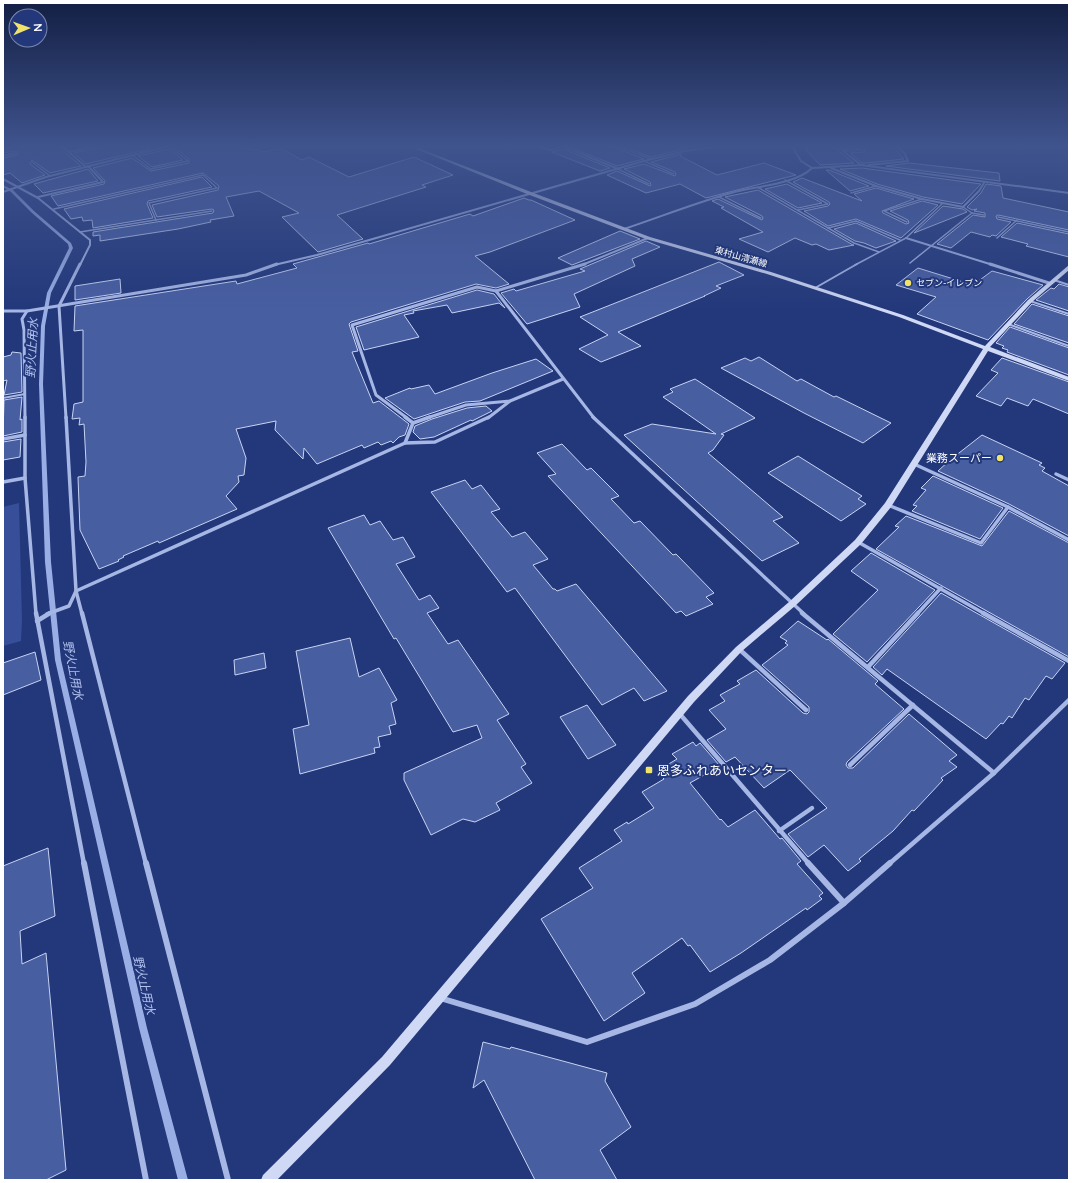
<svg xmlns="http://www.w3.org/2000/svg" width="1072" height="1183" font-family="Lato,'Noto Sans JP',sans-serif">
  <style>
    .green { fill: #364f98 }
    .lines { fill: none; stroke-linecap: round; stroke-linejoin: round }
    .stream { fill: #9aaee6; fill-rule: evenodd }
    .building { fill: #475ea1; stroke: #c8d3f4 }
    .lane-far1 { stroke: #a6b6e5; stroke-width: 1.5 }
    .lane { stroke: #a6b6e5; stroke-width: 2 }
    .street-far4 { stroke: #a6b6e5; stroke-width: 2 }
    .street-far3 { stroke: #a6b6e5; stroke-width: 3 }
    .street-far2 { stroke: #a6b6e5; stroke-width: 3.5 }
    .street-far1 { stroke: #a6b6e5; stroke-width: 4.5 }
    .street { stroke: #a6b6e5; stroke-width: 6 }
    .secondary { fill: #cfd8f4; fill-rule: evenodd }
    .poi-dot { fill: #efe369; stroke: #23387a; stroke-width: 1.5 }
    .labels { text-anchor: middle; stroke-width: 4; stroke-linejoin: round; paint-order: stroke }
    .far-street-label { font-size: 9px; fill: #fff; stroke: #23387a }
    .far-poi-label { font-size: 9px; fill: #fff; stroke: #23387a; text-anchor: start }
    .poi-label { font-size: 11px; fill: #fff; stroke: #23387a; text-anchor: end }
    .water-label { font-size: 12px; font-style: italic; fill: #b1c0ed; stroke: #23387a }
    .near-poi-label { font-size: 13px; fill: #fff; stroke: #23387a; text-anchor: start }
  </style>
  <rect width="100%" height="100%" fill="#23387a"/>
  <!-- green -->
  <path class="green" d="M19 503 22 620 21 641 3 646V507Z"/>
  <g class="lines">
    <!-- stream -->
    <path class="stream" d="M3 185 13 190 34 211 71 243 73 248 51 293 45 326 43 384 51 562 61 660 147 1028 188 1180H178L139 1028 55 660 45 562 39 384 41 326 47 293 69 248 68 244 32 213 11 192 3 187Z"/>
  </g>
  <!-- building -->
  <g class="building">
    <path d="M18 146H61V149L81 166 50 173 32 160 30 164 45 175 22 183 10 173 3 175V158L17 155 18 153 16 151 3 153V149Z"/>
    <path d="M98 146H148L149 149 86 164 74 153 97 148Z"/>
    <path d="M179 146H244L253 150 257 149 264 152 280 148 302 160 309 157 349 177 414 157 453 175 422 185 426 187 337 215 363 239 318 252 282 217 299 213 259 191 226 197 234 216 210 220 211 222 178 229 100 241V235L93 236V232L213 213 214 210 212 209 157 217 152 205 218 190 219 186 203 173 58 206 51 196 104 184 105 181 93 168 132 158 151 171 189 163V159L174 147Z"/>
    <path d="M567 146H615L616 148 644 159 617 166Z"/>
    <path d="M622 146H696L651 157Z"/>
    <path d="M806 146H835V148L854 163 820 165 804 148H808Z"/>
    <path d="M840 146H893L904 159 867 163H862L850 153 864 152 865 150 864 148 844 149Z"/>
    <path d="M169 149 183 160 152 167 138 156Z"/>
    <path d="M563 149 610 168 600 171 552 152Z"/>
    <path d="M682 154 680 156 717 175 764 163 796 175 706 198 680 184 646 193 607 175 617 171 650 186 651 185 650 182 624 169 644 164 675 176 676 174 675 172 651 162Z"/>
    <path d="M909 163 999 173 1000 181 886 166Z"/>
    <path d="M862 168 981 184 962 204 923 197 877 184 840 169Z"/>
    <path d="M88 169 98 181 43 193 34 184Z"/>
    <path d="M826 170H829L869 186 850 191Z"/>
    <path d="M202 177 212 187 148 201 147 204 153 218 93 228 92 220 83 221 82 217 71 219 64 209Z"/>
    <path d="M802 178 862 201 854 194 876 188 914 199 882 211 883 213 906 224 909 223 908 220 890 211 922 201 938 205 901 238 856 219 828 226 804 211 828 206 830 204 829 202 793 182Z"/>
    <path d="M787 184 822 203 798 208 765 189Z"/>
    <path d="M986 184 1001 186 1003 198 1069 212V230L998 215 996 216 997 219 1011 222 996 236 992 235 990 237 971 232 951 248 937 244 973 215 985 217V213L974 211 977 209 972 210 967 207 981 193Z"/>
    <path d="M758 190 853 245H854L829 250 816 244 812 245 795 238 768 252 739 239 763 232 721 208 724 207 712 201 718 199 762 220 763 218 762 216 725 197Z"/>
    <path d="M524 198 529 200H531L575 220 490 252 475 256 509 284 496 288 476 284 351 322 349 324 358 351 352 352 373 403 379 401 409 424 405 435 399 437 393 443 391 441 381 445 378 442 364 448 362 445 317 464 304 448 303 459 275 430 276 421 236 429 246 458 244 475 238 476 239 482 226 496 237 509 159 543 158 541 123 556 124 557 118 560 119 561 99 569 80 530 78 477 85 476 86 462 84 424 79 425 80 418 72 419 74 404 83 402V330L74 331 75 306 236 281 237 284 297 268 293 264 368 243 369 244 470 214 473 216Z"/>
    <path d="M943 206 963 209 967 212 914 233Z"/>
    <path d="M856 223 896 241 876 248 864 243 855 241 834 229Z"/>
    <path d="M1017 223 1069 234V257L1026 246 1028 244 1001 237Z"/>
    <path d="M620 231 640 239 572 265 558 258Z"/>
    <path d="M646 241 660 247 632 259 635 266 574 294 580 307 527 324 501 293 514 289 516 291 585 271 580 269Z"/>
    <path d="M719 262 744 275 716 286 721 288 704 296H705L618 332 641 346 601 362 579 349 608 335 580 317Z"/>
    <path d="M918 268 973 285 992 271 1043 285 1027 299 988 340 917 314 936 297 896 285Z"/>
    <path d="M120 279 121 293 75 300V286Z"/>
    <path d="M1059 284 1069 287V311L1036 300 1051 288 1054 289Z"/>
    <path d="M477 290 494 294 505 308 499 303 452 313 447 305 413 311 414 313 404 315 419 337 364 350 356 327Z"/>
    <path d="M1032 304 1069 316V343L1014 324Z"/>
    <path d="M1010 327 1069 348V375L1007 352 1008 350 1002 348 1004 346 996 343Z"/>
    <path d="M12 352 21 353 22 392 4 395 7 380 3 381V357L11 355Z"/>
    <path d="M759 357 797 381 801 379 834 397 836 396 891 423 863 443 804 413 721 368 745 358 751 361Z"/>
    <path d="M1002 358 1069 382V414L1033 399 1028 406 1007 398 1001 406 976 396 998 373 991 370Z"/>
    <path d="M536 359 553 371 480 401 465 402 414 419 385 398 410 388 411 389 429 385 435 394 492 373Z"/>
    <path d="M695 379 755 418 721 434 724 435 713 450 708 453 783 517 773 521 799 543 762 561 624 435 652 424 716 434 663 397 673 392 670 389Z"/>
    <path d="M22 397 20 420 22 419V432L3 436 4 400Z"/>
    <path d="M486 406 492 411 472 421 471 420 434 437 420 439 413 432 415 426 432 419 467 408Z"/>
    <path d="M982 435 1042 463 1039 465 1045 468 1042 471 1069 486V536L1009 504 938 471 950 460Z"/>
    <path d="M21 439 20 457 3 460V442Z"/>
    <path d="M562 444 587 470 591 468 619 496 611 499 634 523 640 521 673 555 676 554 714 593 706 597 713 604 686 616 681 611 676 613 603 535 548 476 556 474 537 453Z"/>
    <path d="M798 456 862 496 858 499 866 504 841 521 768 473Z"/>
    <path d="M933 476 1003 508 980 539 912 511 917 506 913 505 926 490 921 488Z"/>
    <path d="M465 480 472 489 481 485 500 509 491 512 512 537 525 532 548 559 533 565 553 589H555L557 591 576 584 667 691 644 701 634 688 602 705 515 588 507 592 431 492Z"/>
    <path d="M1009 511 1069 543V657L876 549 899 527 895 526 906 516 982 546Z"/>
    <path d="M364 515 370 525 380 521 393 540 403 537 415 557 396 564 419 600 430 595 439 608 427 613 448 644 458 640 509 714 497 720 526 764 521 767 532 783 496 803 500 810 475 822 463 819 431 835 404 780V773L482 738 477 725 453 732 396 638 394 639 328 528Z"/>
    <path d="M871 553 935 590 867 662 833 634 878 590 851 571Z"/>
    <path d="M941 593 1065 663 1052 679 1046 676 1029 700 1025 698 1012 718 1009 716 1003 724 1001 723 986 739 887 669 882 675 873 667Z"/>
    <path d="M798 621 827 640 828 639 878 681 875 684 904 709 847 762 846 765 848 768H853L909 714 957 755 949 761 957 767 941 778 943 780 914 811 912 810 893 831 859 859 861 861 848 871 824 845 808 857 788 834 827 808 792 772 790 770 764 788 735 757 726 762 707 740 726 729 709 710 725 701 720 695 740 684 737 681 756 670 803 713 807 714 809 712V707L762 665 788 645 785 643 787 641 780 637Z"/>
    <path d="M350 638 359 677 379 668 397 700 391 703 396 724 389 726 391 734 378 737 380 747 374 748 375 753 300 774 293 729 309 725 296 651Z"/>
    <path d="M35 652 41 680 3 695V663Z"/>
    <path d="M264 653 266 668 235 675 234 660Z"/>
    <path d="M587 705 616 745 588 759 560 717Z"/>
    <path d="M693 742 696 746 700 743 720 766 690 783 720 820 721 819 728 827 755 810 780 839 782 838 801 861 797 864 823 893 819 896 822 899 807 910 806 908 741 953 710 972 690 945 688 946 682 938 632 973 645 993 604 1021 541 919 593 888 579 868 622 841 614 830 627 822 628 824 654 808 642 792 664 779 657 771 677 759 672 754Z"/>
    <path d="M48 848 55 916 20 931 22 964 46 953 66 1170 46 1180H3V866Z"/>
    <path d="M483 1042 510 1049 511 1047 607 1073 605 1081 631 1127 600 1150 617 1180H535L484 1080 473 1088Z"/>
  </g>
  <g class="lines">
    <!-- lane-far1 -->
    <g class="lane-far1">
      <path d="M617 146 651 159"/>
      <path d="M843 151 863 150"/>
      <path d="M132 155 151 169 188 161 169 146"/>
      <path d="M644 161 674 174"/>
      <path d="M32 162 50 176"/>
      <path d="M616 168 649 184"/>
      <path d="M785 180 828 204 798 210"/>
      <path d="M759 188 854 243 879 252"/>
      <path d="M851 193 876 186"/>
      <path d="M719 197 761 218"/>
      <path d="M963 207 972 213 984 215"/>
      <path d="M54 209 203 175 217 188 149 203 156 220"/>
      <path d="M998 217 1069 232"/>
      <path d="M907 222 884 211 922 199"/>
      <path d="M828 228 856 221 900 240"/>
      <path d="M80 232 212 211"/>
      <path d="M997 238 1017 220"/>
      <path d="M910 263 972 213"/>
      <path d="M855 265 906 238 943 203"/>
    </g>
    <!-- lane -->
    <g class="lane">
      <path d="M1054 280 1069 285"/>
      <path d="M815 288 857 264"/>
      <path d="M1030 301 1069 314"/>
      <path d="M1008 324 1069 346"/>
      <path d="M3 398 25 394"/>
    </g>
    <!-- street-far4 -->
    <g class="street-far4">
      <path d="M537 146 550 150 564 146"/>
      <path d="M562 146 616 168"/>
      <path d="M792 146 801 161 812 168 863 165"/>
      <path d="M837 146 861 165 1069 193"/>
      <path d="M63 147 86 167"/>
      <path d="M69 152 96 146"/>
      <path d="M3 156 16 153"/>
      <path d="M869 165 908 161 905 154 897 146"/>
      <path d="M831 168 876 186 922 199 963 207 979 191 984 183"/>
      <path d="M3 179 38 198 90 240V245L80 265"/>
      <path d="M3 192 46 177 169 146"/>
      <path d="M38 197 103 182 88 166"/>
      <path d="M624 229C660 217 695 203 731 193 754 186 795 185 812 168"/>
      <path d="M906 238 993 265"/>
      <path d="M274 265 317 255 644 161 685 151 721 146"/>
      <path d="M582 265 648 238"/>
    </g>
    <!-- street-far3 -->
    <g class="street-far3">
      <path d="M585 264 496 291 594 418"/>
      <path d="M990 264 1049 283"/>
      <path d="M3 311H27L246 275 277 264"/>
      <path d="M25 418 24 330 22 319 27 311"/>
      <path d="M66 418 59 306 80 264"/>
      <path d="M407 418 376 395 352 325 477 287 496 291"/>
      <path d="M427 418 466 405 510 401 563 379"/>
      <path d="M488 418 510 401"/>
    </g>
    <!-- street-far2 -->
    <g class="street-far2">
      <path d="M25 417V478L36 614"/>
      <path d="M66 417 76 591 82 614"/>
      <path d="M405 417 413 423"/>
      <path d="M593 417 804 614"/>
      <path d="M3 439 25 435"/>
      <path d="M405 443 435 442 489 417"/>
      <path d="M1056 474 1069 480"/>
      <path d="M3 482 25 478"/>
      <path d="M888 505 981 543 1008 507 914 464"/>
      <path d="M1008 507 1069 540"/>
      <path d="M858 542 985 614"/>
      <path d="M47 614 69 606 76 591 405 443 413 423 430 417"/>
      <path d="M917 614 941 588"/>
    </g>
    <!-- street-far1 -->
    <g class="street-far1">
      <path d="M36 613 84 864"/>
      <path d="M82 613 146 864"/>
      <path d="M802 613 994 773"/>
      <path d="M983 613 1069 661"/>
      <path d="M37 621 50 613"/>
      <path d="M739 649 806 710"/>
      <path d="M868 667 918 613"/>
      <path d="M679 713 809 864"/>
      <path d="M850 765 913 705"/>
      <path d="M779 831 812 808"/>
      <path d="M889 864 994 773 1069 700"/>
    </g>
    <!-- street -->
    <g class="street">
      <path d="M84 863 146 1180"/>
      <path d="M146 863 228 1180"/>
      <path d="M808 863 844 903"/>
      <path d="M440 998 587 1042 695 1004 770 960 844 903 890 863"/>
    </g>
    <!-- secondary -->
    <path class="secondary" d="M409 146H413L531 192 650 237 771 272 903 315 985 346 1028 300 1069 265V270L1032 302 990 347 1069 377V381L988 351 891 507 861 544 795 606 742 651 694 702 390 1065 277 1180H261L263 1175 382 1057 688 696 736 647 789 602 855 540 885 503 983 349 899 317 767 274 646 239 527 194Z"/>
  </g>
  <!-- sky -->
  <linearGradient id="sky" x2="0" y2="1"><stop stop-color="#131f43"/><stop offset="0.47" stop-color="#3f538d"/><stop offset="1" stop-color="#3f538d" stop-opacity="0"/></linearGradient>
  <rect width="1072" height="311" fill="url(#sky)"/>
  <!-- markers -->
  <g class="poi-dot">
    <circle cx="908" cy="283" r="4"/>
    <circle cx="1000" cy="458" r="4"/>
    <rect x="645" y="766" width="8" height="8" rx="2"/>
  </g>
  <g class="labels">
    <!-- far-street labels -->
    <g class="far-street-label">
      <text transform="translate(741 257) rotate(16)" y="3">東村山清瀬線</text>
    </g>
    <!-- far-poi labels -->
    <g class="far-poi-label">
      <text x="916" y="286">セブン-イレブン</text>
    </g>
    <!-- poi labels -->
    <g class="poi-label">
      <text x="992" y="462">業務スーパー</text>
    </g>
    <!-- water labels -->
    <g class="water-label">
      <text transform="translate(32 348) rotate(-87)" y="4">野火止用水</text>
      <text transform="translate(73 670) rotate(79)" y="4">野火止用水</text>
      <text transform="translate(144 985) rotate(77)" y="4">野火止用水</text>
    </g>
    <!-- near-poi labels -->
    <g class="near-poi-label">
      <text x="657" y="775">恩多ふれあいセンター</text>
    </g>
  </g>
  <!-- border -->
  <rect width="1072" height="1183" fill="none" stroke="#ffffff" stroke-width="8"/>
  <!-- north arrow -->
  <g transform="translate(28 28) rotate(88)"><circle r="19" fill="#23387a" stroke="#7b88af"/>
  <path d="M0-3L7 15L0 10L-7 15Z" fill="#efe369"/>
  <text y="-6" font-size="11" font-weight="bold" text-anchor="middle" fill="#ffffff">N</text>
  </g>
</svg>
